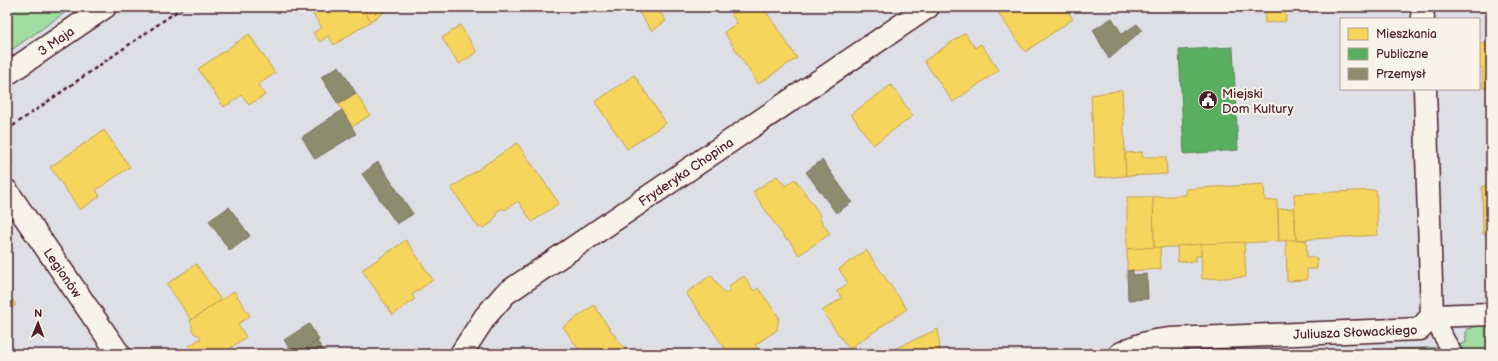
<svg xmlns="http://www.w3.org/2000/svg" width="1498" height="361" font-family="'Balsamiq Sans',sans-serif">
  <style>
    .green { fill: #a0dba2; stroke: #757d66 }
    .homes { fill: #f6d55c; stroke: #c29e4d }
    .public { fill: #5aae61; stroke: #558351 }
    .industry { fill: #8c8c6e; stroke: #786b5a }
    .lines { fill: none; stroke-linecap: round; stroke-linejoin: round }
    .service-casing { stroke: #4a1f2b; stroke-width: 21 }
    .minor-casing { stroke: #4a1f2b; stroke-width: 25 }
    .tertiary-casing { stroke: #4a1f2b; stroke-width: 25 }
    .path { stroke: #4a1f2b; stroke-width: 2.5; stroke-dasharray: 4 3; stroke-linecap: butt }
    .service { stroke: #f7f3e8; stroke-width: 18 }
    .minor { stroke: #f7f3e8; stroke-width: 22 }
    .tertiary { stroke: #f7f3e8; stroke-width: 22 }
    .labels { text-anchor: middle; stroke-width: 4; stroke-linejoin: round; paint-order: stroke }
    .street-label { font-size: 13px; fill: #4a1f2b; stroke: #f7f3e8 }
    .poi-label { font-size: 13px; fill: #4a1f2b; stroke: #f7f3e8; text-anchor: start }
  </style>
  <rect width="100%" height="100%" fill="#dedfe5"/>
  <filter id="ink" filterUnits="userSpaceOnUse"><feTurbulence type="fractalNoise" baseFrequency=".025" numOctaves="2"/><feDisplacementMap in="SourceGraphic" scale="8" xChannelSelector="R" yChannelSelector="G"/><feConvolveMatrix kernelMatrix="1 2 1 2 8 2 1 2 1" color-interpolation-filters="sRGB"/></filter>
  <g filter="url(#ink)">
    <!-- green -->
    <g class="green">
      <path d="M7 7H73L7 53Z"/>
      <path d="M1491 325V354H1266L1449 347 1466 343V330L1476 326Z"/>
    </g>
    <!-- homes -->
    <g class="homes">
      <path d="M308 7H362L371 21 334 45 328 36 320 42 313 33 322 27Z"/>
      <path d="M362 7H391L371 21Z"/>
      <path d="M635 7H657L666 21 652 31Z"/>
      <path d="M742 7H763L797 58 758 84 724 32 737 23 731 14Z"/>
      <path d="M1004 7H1065L1073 19 1025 52 997 11Z"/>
      <path d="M1264 7H1285L1286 21 1265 23Z"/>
      <path d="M1483 7H1491V11L1477 12V10L1483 9Z"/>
      <path d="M460 25 477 52 459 64 442 38Z"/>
      <path d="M965 33 975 48 981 44 999 70 953 102 924 61Z"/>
      <path d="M249 34 275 73 258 85 265 95 249 105 242 95 224 107 198 69Z"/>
      <path d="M1479 43H1491V106L1489 88H1483L1482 67H1479Z"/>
      <path d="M634 75 666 123 627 149 595 102Z"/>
      <path d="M891 85 913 116 873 145 851 114Z"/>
      <path d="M1122 90 1126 176 1095 178 1091 95Z"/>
      <path d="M356 93 370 115 352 127 338 104Z"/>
      <path d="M1486 125H1491V147L1487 148Z"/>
      <path d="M104 130 130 167 96 190 100 196 80 210 50 167Z"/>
      <path d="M517 143 559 203 532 222 518 201 505 210 503 208 495 213 497 216 492 220 493 222 483 228 482 227 479 228 451 188Z"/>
      <path d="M1142 152V157H1166L1167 174 1126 176 1125 153Z"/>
      <path d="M777 176 785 186 795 179 821 216 819 218 830 234 799 255 788 239 786 240 753 192Z"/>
      <path d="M1264 184 1265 201 1277 200 1279 241 1154 248 1153 197 1186 195V189Z"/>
      <path d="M1482 186H1491V261L1489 235 1483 234Z"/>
      <path d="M1376 190 1378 235 1296 240 1294 194Z"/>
      <path d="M1127 197H1153L1154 248 1127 249Z"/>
      <path d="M1294 208 1296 240 1279 241 1278 209Z"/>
      <path d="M406 240 433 280 412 295 415 299 393 315 362 270Z"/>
      <path d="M1286 240H1306L1307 257 1317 258V269H1307V280L1287 281Z"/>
      <path d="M1244 242 1246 277 1202 279 1201 244Z"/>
      <path d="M1201 244V256H1196V261L1178 262 1177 246Z"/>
      <path d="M1160 247 1161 269 1127 271V249Z"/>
      <path d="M866 250 907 309 849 349 822 311 842 298 837 291 848 283 839 269Z"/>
      <path d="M196 264 221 300 191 320 167 284Z"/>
      <path d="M711 275 725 294 729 291 730 285 744 276 754 291 758 288 779 317 777 330 755 345 760 353 758 354H729L686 293Z"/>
      <path d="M234 291 250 316 238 324 246 337 229 349 232 354H194L189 346 201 338 199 335 195 334 192 330V325L190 321Z"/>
      <path d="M7 292 16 305 7 310Z"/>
      <path d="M594 305 611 331 629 354H582L563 327Z"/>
      <path d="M938 329 940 353 896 354 894 349Z"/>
    </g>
    <!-- public -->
    <path class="public" d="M1233 47 1238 150 1184 154 1179 50Z"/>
    <!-- industry -->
    <g class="industry">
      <path d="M1112 18 1122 34 1137 24 1142 30 1109 59 1093 30Z"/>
      <path d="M339 66 356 93 338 104 321 77Z"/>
      <path d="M342 110 356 134 315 159 302 137Z"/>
      <path d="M822 160 852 202 836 213 806 172Z"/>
      <path d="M378 162 413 214 397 224 362 174Z"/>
      <path d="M229 207 250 236 230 251 209 221Z"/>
      <path d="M1133 270V275L1147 274 1148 299 1128 300 1127 271Z"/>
      <path d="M309 324 319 340 298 354H293L284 340Z"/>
      <path d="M317 341 326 354H298Z"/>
    </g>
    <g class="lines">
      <!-- service casing -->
      <g class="service-casing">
        <path id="service" d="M1432 316 1453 354"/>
      </g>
      <!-- minor casing -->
      <g class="minor-casing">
        <g id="minor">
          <path d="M1422 7 1423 19"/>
          <path id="s1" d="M7 191 119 354"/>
          <path d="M1432 316 1491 314"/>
          <path id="s2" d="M461 354 485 317 505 294 928 7"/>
          <path id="s3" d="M1120 354C1139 344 1150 341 1171 339L1420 329 1432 316 1425 89"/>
        </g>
      </g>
      <!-- tertiary casing -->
      <g class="tertiary-casing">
        <g id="tertiary">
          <path id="s4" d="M7 74 105 7"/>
        </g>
      </g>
      <!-- path -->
      <g class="path">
        <path d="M7 130 183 7"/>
        <path d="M7 155 12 163"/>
      </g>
      <!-- service -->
      <use href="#service" class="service"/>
      <!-- minor -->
      <use href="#minor" class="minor"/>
      <!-- tertiary -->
      <use href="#tertiary" class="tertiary"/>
    </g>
  </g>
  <!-- icons -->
  <defs>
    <g id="civic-disc" transform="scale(1)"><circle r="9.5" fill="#4a1f2b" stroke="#f7f3e8"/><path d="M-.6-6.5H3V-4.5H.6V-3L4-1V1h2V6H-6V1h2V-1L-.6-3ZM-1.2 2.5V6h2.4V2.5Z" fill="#fff"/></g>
  </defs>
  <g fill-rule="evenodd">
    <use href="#civic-disc" x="1208" y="100"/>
  </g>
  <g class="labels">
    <!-- street labels -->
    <g class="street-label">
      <text dy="5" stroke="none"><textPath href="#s4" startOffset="59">3 Maja</textPath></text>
      <text dy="5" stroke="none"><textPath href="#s2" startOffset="293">Fryderyka Chopina</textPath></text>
      <text dy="5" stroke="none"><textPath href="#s1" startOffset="99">Legionów</textPath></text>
      <text dy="5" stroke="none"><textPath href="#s3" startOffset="238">Juliusza Słowackiego</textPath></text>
    </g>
    <!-- poi labels -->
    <g class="poi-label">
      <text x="1222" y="98">Miejski<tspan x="1222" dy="15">Dom Kultury</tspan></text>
    </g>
  </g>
  <!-- margin -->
  <rect width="1498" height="361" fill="none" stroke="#f7f3e8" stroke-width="24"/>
  <rect x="12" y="12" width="1474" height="337" fill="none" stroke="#4a1f2b" stroke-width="1.5" filter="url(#ink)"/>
  <!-- legend -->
  <rect x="1340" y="18" width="140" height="72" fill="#f7f3e8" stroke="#b29e9c"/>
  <rect x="1348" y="28" width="20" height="12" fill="#f6d55c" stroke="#b29e9c"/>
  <text x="1376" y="38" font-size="12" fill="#4a1f2b">Mieszkania</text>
  <rect x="1348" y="48" width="20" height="12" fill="#5aae61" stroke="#b29e9c"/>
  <text x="1376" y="58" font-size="12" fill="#4a1f2b">Publiczne</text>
  <rect x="1348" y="68" width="20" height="12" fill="#8c8c6e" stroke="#b29e9c"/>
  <text x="1376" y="78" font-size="12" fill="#4a1f2b">Przemysł</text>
  <!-- north arrow -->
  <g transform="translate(38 323) rotate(1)" stroke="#f7f3e8" stroke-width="3" paint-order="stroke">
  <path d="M0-3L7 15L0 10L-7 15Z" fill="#4a1f2b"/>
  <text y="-6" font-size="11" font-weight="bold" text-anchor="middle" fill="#4a1f2b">N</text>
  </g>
</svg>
